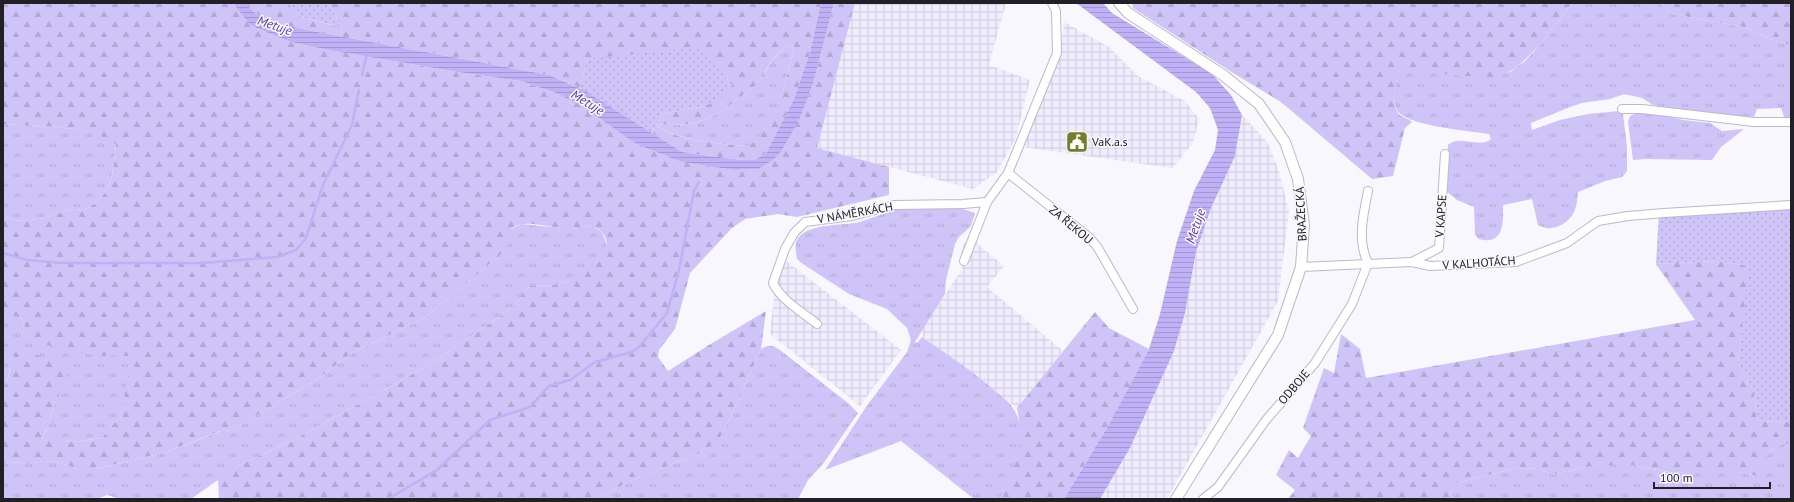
<svg xmlns="http://www.w3.org/2000/svg" width="1794" height="502" font-family="'PT Sans',sans-serif">
  <style>
    .industrial { fill: url(#industrial-grid) }
    .grass { fill: url(#grass-tufts) }
    .forest { fill: url(#forest-firs); fill-rule: evenodd }
    .park { fill: url(#park-dots) }
    .water { fill: url(#water-rules) }
    .lines { fill: none; stroke-linecap: round; stroke-linejoin: round }
    .stream { stroke: #c0b0f5; stroke-width: 2.5 }
    .minor-casing { stroke: #bcb9c9; stroke-width: 10 }
    .tertiary-casing { stroke: #bcb9c9; stroke-width: 12 }
    .minor { stroke: #fff; stroke-width: 8 }
    .tertiary { stroke: #fff; stroke-width: 10 }
    .labels { text-anchor: middle; stroke-width: 3; stroke-linejoin: round; paint-order: stroke }
    .poi-label { font-size: 12px; fill: #212026; stroke: #f8f7fd; text-anchor: start }
    .street-label { font-size: 12px; fill: #212026; stroke: #f8f7fd }
    .water-label { font-size: 13px; font-style: italic; fill: #583899; stroke: #f8f7fd }
  </style>
  <defs>
    <pattern id="industrial-grid" width="8" height="8" patternUnits="userSpaceOnUse"><rect width="8" height="8" fill="#efecff"/><path d="M0 4h8M4 0v8" fill="none" stroke="#cdcada"/></pattern>
    <pattern id="grass-tufts" width="24" height="20" patternUnits="userSpaceOnUse"><rect width="24" height="20" fill="#cfc4f7"/><path d="M3 7l-1-3M5 7V3M7 7l1-3M15 17l-1-3M17 17v-4M19 17l1-3" fill="none" stroke="#b1a8d4"/></pattern>
    <pattern id="forest-firs" width="22" height="20" patternUnits="userSpaceOnUse"><rect width="22" height="20" fill="#cfc4f7"/><path d="M5 1l3.5 6h-7zM16 11l3.5 6h-7z" fill="#b1a8d4"/></pattern>
    <pattern id="park-dots" width="8" height="8" patternUnits="userSpaceOnUse"><rect width="8" height="8" fill="#cfc4f7"/><path d="M2 2h.1M6 6h.1" fill="none" stroke="#b1a8d4" stroke-width="1.8" stroke-linecap="round"/></pattern>
    <pattern id="water-rules" width="6" height="5" patternUnits="userSpaceOnUse"><rect width="6" height="5" fill="#c0b0f5"/><path d="M0 2.5h6" fill="none" stroke="#a597d2"/></pattern>
  </defs>
  <rect width="100%" height="100%" fill="#f8f7fd"/>
  <!-- industrial -->
  <g class="industrial">
    <path d="M855 3H965V4L1006 3 989 65 1030 80 1016 138 997 172 973 189 817 148Z"/>
    <path d="M1064 22 1109 47 1138 76 1185 101 1199 119 1193 143 1172 168 1023 147 1055 71 1060 55Z"/>
    <path d="M1242 115 1268 143 1279 171 1289 211 1278 301 1167 499H1100L1130 448 1174 351 1185 313 1196 252 1211 208 1235 156Z"/>
    <path d="M968 236 1004 266 987 287 1063 351 1017 408 923 337 922 330 962 269 961 250Z"/>
    <path d="M785 260 901 350 860 406 770 334 775 286Z"/>
  </g>
  <!-- grass -->
  <g class="grass">
    <path d="M1572 3H1659L1673 14 1744 27 1775 41 1791 45V117H1784L1781 108 1757 109 1754 117 1715 115 1673 108 1653 105 1642 98 1624 94 1610 99 1582 103 1570 107 1531 123 1532 130 1560 120 1588 114 1619 111 1623 114 1627 147V171L1622 177 1605 181 1578 192C1577 208 1574 219 1559 226 1551 229 1546 229 1538 225L1532 199 1503 205C1503 221 1505 246 1479 239L1475 235 1474 207 1457 200 1445 190 1448 145C1459 134 1480 149 1491 139L1489 134C1472 131 1401 126 1396 108 1392 97 1397 80 1399 68L1473 77 1510 72 1524 62 1540 45Z"/>
    <path d="M790 45 794 46 793 54C784 85 777 126 749 146 724 145 677 140 657 126L658 124C689 128 714 120 737 99 745 93 752 90 758 82 768 69 775 51 790 45Z"/>
    <path d="M1639 112H1652L1683 120 1710 123 1722 131 1744 129 1721 147 1712 160 1646 159 1633 160 1628 122 1630 116Z"/>
    <path d="M3 124C35 126 89 125 116 143 114 160 114 180 104 194 101 198 94 204 90 207 84 210 73 210 66 211 44 217 26 226 3 217Z"/>
    <path d="M904 207 960 208 975 213 971 226 958 238 955 244 946 280 945 294 915 342 917 343 922 337C944 352 966 367 987 384 994 391 1004 397 1010 404 1033 433 1014 471 1000 499H974L901 441 825 470 866 407 907 352 911 340 907 328 887 309 849 294 803 264 797 259C796 252 794 244 798 238 809 223 843 226 860 222 874 217 889 212 904 207Z"/>
    <path d="M521 224 563 228 593 226 602 232 606 243 607 248 605 254 602 259 567 282 557 285 530 286 526 289 519 300 508 311 432 363 296 439 239 465 191 499H120L107 495 97 499H3V462L32 463 44 461 57 462 78 469H96L166 452 221 431 233 430 314 381 352 353 426 317 506 250 511 229Z"/>
    <path d="M3 316H14L22 318 25 328 21 338 133 356 120 419 113 424 102 438 73 442 42 440 57 399 10 368 7 382 3 388Z"/>
    <path d="M767 346H773L780 350 848 403 858 413 823 464 808 480 798 499H595L631 481 702 452 716 442 726 427 761 349Z"/>
    <path d="M1783 443H1791V499H1448L1456 483 1517 468 1538 469 1553 474 1597 465H1630L1675 473 1723 468 1756 476C1763 458 1766 453 1783 443Z"/>
  </g>
  <!-- forest -->
  <g class="forest">
    <path d="M3 3H233L250 25 287 41 328 50 464 73 521 81 556 93 583 106 636 144 681 162 734 170 758 169 800 118 813 84 834 3H855L817 148 889 167V195L797 217 778 214 745 219 732 228 690 273 675 329 659 350 658 357 668 371 709 345 766 311 761 349 726 427 717 442 702 452 631 481 595 499H219L218 479 239 465 296 439 432 363 508 311 519 300 524 291 530 286 557 285 567 282 590 265C608 262 613 237 597 228 590 224 571 229 563 228 548 228 524 218 511 229V238L506 250 426 317 352 353 314 381 233 430 220 431 166 452 96 469H78L57 462 44 461 32 463 3 462V388L7 382 15 351 65 361 68 370 42 439 73 442 102 438 113 424 120 419 132 356H98L20 339 25 328 22 318 14 316H3V217C26 226 44 217 66 211 73 210 84 210 90 207 94 204 101 198 104 194 114 181 114 160 116 144 90 125 35 126 3 124Z"/>
    <path d="M245 3H288L301 17 338 27 336 16 327 3H821L810 52 794 99 766 153 754 160H741L682 152 652 133 662 114 705 106 732 85 726 77 587 59 580 88 549 75 307 30 267 21 254 12ZM790 45 794 46 793 54C784 85 777 125 749 146 725 145 675 140 657 126L658 124C689 128 714 120 737 99 745 93 752 90 758 82 767 69 775 51 790 45Z"/>
    <path d="M1132 3H1572L1540 45 1517 67 1503 75 1483 78 1399 69C1397 81 1389 107 1401 116 1405 118 1409 119 1412 122L1405 128 1393 176 1372 179 1281 102 1233 73 1133 8Z"/>
    <path d="M1659 3H1791V45L1775 41 1744 27 1673 14Z"/>
    <path d="M1718 261 1750 266 1738 363 1754 392 1757 421 1791 422V443C1771 444 1762 459 1757 476L1723 469 1675 473 1630 465H1597L1553 474 1538 469 1517 468 1456 483 1448 499H1288L1295 490 1276 475 1289 450 1298 458 1311 436 1303 428 1324 368 1334 373 1341 334 1360 349 1366 378 1695 320 1656 264Z"/>
    <path d="M1095 312 1109 328 1149 349 1114 416 1064 499H999C1017 468 1024 443 1017 408Z"/>
  </g>
  <!-- park -->
  <g class="park">
    <path d="M288 3H327L336 16 339 27 301 17Z"/>
    <path d="M701 47 732 85 719 100 705 106 662 114 652 133 580 88 587 59Z"/>
    <path d="M1791 209V422L1757 421 1754 392 1738 363 1749 266 1718 261 1656 264 1659 214Z"/>
  </g>
  <!-- water -->
  <g class="water">
    <path d="M233 3H245L254 12 267 21 307 30 549 75 584 90 682 152 741 160H754L766 153 794 99 810 52 821 3H834L813 84 800 118 782 150 773 160 758 169 734 170 681 162 636 144 582 106 556 93 521 81 464 73 328 50 287 41 250 25Z"/>
    <path d="M1076 3H1103L1112 13 1212 74 1231 95 1242 115 1235 156 1211 208 1196 252 1185 313 1174 351 1130 448 1100 499H1064L1111 421 1149 349 1160 314 1177 241 1194 191 1215 150 1218 130 1210 108 1196 92Z"/>
  </g>
  <g class="lines">
    <!-- stream -->
    <g class="stream">
      <path d="M362 75 367 54"/>
      <path d="M3 253 27 260 62 263H202L277 257 296 250 306 238 323 185 352 125 359 90"/>
      <path d="M388 499 437 470 490 420 530 407 549 386 570 380 595 362 632 352 640 346 667 313 679 270 694 191 699 182"/>
    </g>
    <!-- minor casing -->
    <g class="minor-casing">
      <g id="minor">
        <path d="M1622 109H1642L1754 122H1791"/>
        <path d="M1008 173 1090 238 1098 248 1133 309"/>
        <path d="M964 261 987 202"/>
        <path d="M1412 262 1439 248 1445 154"/>
        <path d="M1301 267 1412 262 1430 266 1516 262 1567 243 1598 221 1628 216 1664 213 1791 205"/>
        <path d="M817 324C802 312 781 300 773 283L785 249 794 233 805 222 852 216 894 205 963 204 987 202 1008 173 1057 53 1056 11 1052 3"/>
        <path d="M1203 499 1218 487 1266 420 1315 363 1352 304 1368 263C1357 240 1363 216 1368 191"/>
      </g>
    </g>
    <!-- tertiary casing -->
    <g class="tertiary-casing">
      <path id="tertiary" d="M1119 3 1128 13 1223 75 1259 104 1285 142 1298 179 1304 225 1301 267 1278 335 1176 499"/>
    </g>
    <!-- minor -->
    <use href="#minor" class="minor"/>
    <!-- tertiary -->
    <use href="#tertiary" class="tertiary"/>
  </g>
  <!-- icons -->
  <defs>
    <g id="civic-square" transform="scale(1.15)"><rect x="-9" y="-9" width="18" height="18" rx="4" fill="#767e29" stroke="#f8f7fd"/><path d="M-.6-6.5H3V-4.5H.6V-3L4-1V1h2V6H-6V1h2V-1L-.6-3ZM-1.2 2.5V6h2.4V2.5Z" fill="#fff"/></g>
  </defs>
  <g fill-rule="evenodd">
    <use href="#civic-square" x="1077" y="142"/>
  </g>
  <g class="labels">
    <!-- poi labels -->
    <g class="poi-label">
      <text x="1092" y="146">VaK.a.s</text>
    </g>
    <!-- street labels -->
    <g class="street-label">
      <text transform="translate(855 213) rotate(-10)" y="4">V NÁMĚRKÁCH</text>
      <text transform="translate(1301 214) rotate(-93)" y="4">BRAŽECKÁ</text>
      <text transform="translate(1441 216) rotate(-86)" y="4">V KAPSE</text>
      <text transform="translate(1071 225) rotate(40)" y="4">ZA ŘEKOU</text>
      <text transform="translate(1479 263) rotate(-4)" y="4">V KALHOTÁCH</text>
      <text transform="translate(1294 387) rotate(-50)" y="4">ODBOJE</text>
    </g>
    <!-- water labels -->
    <g class="water-label">
      <text transform="translate(275 25) rotate(19)" y="5">Metuje</text>
      <text transform="translate(588 102) rotate(31)" y="5">Metuje</text>
      <text transform="translate(1195 226) rotate(-71)" y="5">Metuje</text>
    </g>
  </g>
  <!-- border -->
  <rect width="1794" height="502" fill="none" stroke="#212026" stroke-width="8"/>
  <!-- scale -->
  <path d="M1654 482v6h116v-6" fill="none" stroke="#212026" stroke-width="2"/>
  <text x="1660" y="482" font-size="12" fill="#212026" stroke="#f8f7fd" stroke-width="3" paint-order="stroke">100 m</text>
</svg>
